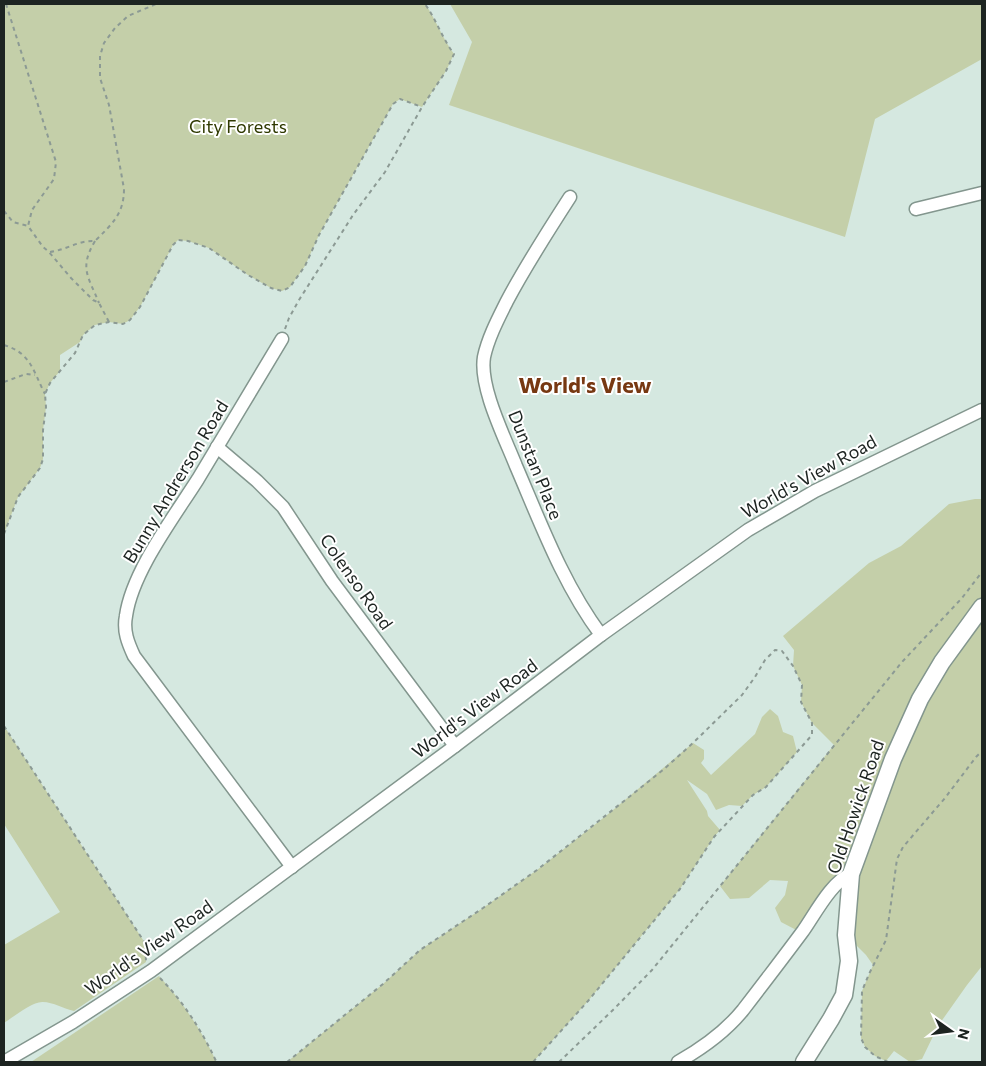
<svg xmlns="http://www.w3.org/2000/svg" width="986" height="1066" font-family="Commissioner,sans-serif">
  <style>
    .green { fill: #c4cfa9 }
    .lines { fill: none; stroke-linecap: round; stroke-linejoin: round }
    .minor-casing { stroke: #83968e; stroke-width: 15 }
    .major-casing { stroke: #83968e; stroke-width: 19 }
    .path { stroke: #8c9a94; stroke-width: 2; stroke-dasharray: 4 4; stroke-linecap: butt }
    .minor { stroke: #fff; stroke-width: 12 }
    .major { stroke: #fff; stroke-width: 16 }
    .labels { text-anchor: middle; stroke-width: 4; stroke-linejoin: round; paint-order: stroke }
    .park-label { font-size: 18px; fill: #2f3900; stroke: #fff }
    .street-label { font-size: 18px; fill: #1d2421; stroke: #fff }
    .district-label { font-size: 22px; font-weight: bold; fill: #773812; stroke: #fff }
  </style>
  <rect width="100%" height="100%" fill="#d5e8e0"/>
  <!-- green -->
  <g class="green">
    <path d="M4 4H425C436 19 442 38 454 54L446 71 422 107 400 99 393 104 319 235 305 266 290 287 282 291 271 288 248 275 209 248 188 241 178 240 173 245 140 307 130 320 123 324 109 322 95 325 83 335 80 342 60 355V371L50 383 45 394 46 407 43 430V459L40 468 18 497 4 534Z"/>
    <path d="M450 4H982V59L875 119 845 237 449 105 472 42Z"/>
    <path d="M975 499H982V966L967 985 938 1026 922 1059 910 1062 894 1051 886 1061 875 1056 865 1047 861 1038 862 991 873 965 866 955 846 935 851 874 802 933 781 922 775 908 785 895 788 881 770 880 749 898 730 899 720 886 834 745 812 723 801 702 802 685 793 666 794 650 783 636 869 563 901 546 949 504Z"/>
    <path d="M770 709 778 716 783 732 793 736 797 752 766 787 753 795 742 806 729 805 716 810 707 794 687 780 707 811 708 816 720 830 714 837 680 889 588 1001 533 1062H287L383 984 420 950 483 908 537 870 607 815 693 743 704 750V759L701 763 711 775 755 734 762 717Z"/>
    <path d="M4 726 145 943 146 962 74 1011C64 1009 53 1002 43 1002 33 1001 13 1017 4 1023V945L60 912 4 824Z"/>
    <path d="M159 976C182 1001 202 1031 216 1061L215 1062H31Z"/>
  </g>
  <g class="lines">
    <!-- minor casing -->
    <g class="minor-casing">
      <g id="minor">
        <path d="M570 197C548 231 526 265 507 301 498 319 488 338 484 357 479 387 505 438 516 466 541 524 563 584 601 635"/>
        <path d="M916 209 982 193"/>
        <path d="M282 339C254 385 226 433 198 479 174 517 132 572 126 616 123 631 128 643 134 656L292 867"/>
        <path d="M217 447 257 481 283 507 332 581 455 746"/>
        <path d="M4 1062 73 1022 151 971 455 746 601 635 748 530 815 491 982 410"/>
        <path d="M678 1062C701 1049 726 1031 743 1010 763 984 783 958 803 931 815 914 832 881 851 874"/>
      </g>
    </g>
    <!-- major casing -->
    <g class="major-casing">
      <path id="major" d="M804 1062 831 1019 844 995 849 961 846 935 851 874 893 759 920 699 942 662 982 607"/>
    </g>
    <!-- path -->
    <g class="path">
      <path d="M6 4 56 162 54 179 32 210 28 226 43 247 49 252 71 278 93 300 99 303 109 322"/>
      <path d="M4 211 13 222 28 226"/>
      <path d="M95 241C79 268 88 276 99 303"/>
      <path d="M50 252C66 250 79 240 95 241 112 224 124 214 124 189L109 105 100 78V56L104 43 115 28 128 16 156 4"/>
      <path d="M285 329 289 318 299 300 353 215 385 172 422 107 446 71 454 54C442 38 436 19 425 4"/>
      <path d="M4 345C31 353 33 371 45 394"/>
      <path d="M4 382 26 374 35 375"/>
      <path d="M4 534 18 497 40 468 43 459V430L46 407 45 394 50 383 75 353 83 335 95 325 109 322 123 324 130 320 140 307 173 245 178 240 188 241 209 248 248 275 271 288 282 291 290 287 305 266 319 235 393 104 400 99 422 107"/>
      <path d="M4 726 145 943 146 961"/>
      <path d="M160 978C183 1001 202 1031 216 1061L215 1062"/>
      <path d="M287 1062 383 984 420 950 483 908 537 870 663 770 693 743 742 695 755 677 765 660 775 650 782 651 793 666 802 685 801 702 812 723V735L766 787 753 795 714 837 680 889 588 1001 533 1062"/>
      <path d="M559 1062 614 1009 652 970 902 662 962 598 982 572"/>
      <path d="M888 1062 875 1056 865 1047 861 1038 862 991 869 974 886 940 897 859 903 847 945 798 976 757 982 751"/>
    </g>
    <!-- minor -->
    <use href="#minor" class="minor"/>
    <!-- major -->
    <use href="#major" class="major"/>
  </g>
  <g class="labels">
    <!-- park labels -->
    <g class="park-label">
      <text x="238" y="133">City Forests</text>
    </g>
    <!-- street labels -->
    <g class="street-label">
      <text transform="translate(535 465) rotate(68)" y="6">Dunstan Place</text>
      <text transform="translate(809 477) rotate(-29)" y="6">World's View Road</text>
      <text transform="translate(176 482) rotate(-59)" y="6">Bunny Andrerson Road</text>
      <text transform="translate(356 582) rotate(55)" y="6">Colenso Road</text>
      <text transform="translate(475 709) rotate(-37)" y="6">World's View Road</text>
      <text transform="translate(856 807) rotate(-71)" y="6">Old Howick Road</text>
      <text transform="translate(149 948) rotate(-35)" y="6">World's View Road</text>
    </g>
    <!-- district labels -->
    <g class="district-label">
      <text x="585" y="393">World's View</text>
    </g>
  </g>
  <!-- border -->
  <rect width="986" height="1066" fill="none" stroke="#1d2421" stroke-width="10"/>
  <!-- north arrow -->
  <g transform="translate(951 1031) rotate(104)" stroke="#ffffff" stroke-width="4" paint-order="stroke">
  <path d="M0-4L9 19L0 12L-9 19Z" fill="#1d2421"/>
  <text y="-8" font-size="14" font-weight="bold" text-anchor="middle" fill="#1d2421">N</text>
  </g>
</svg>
